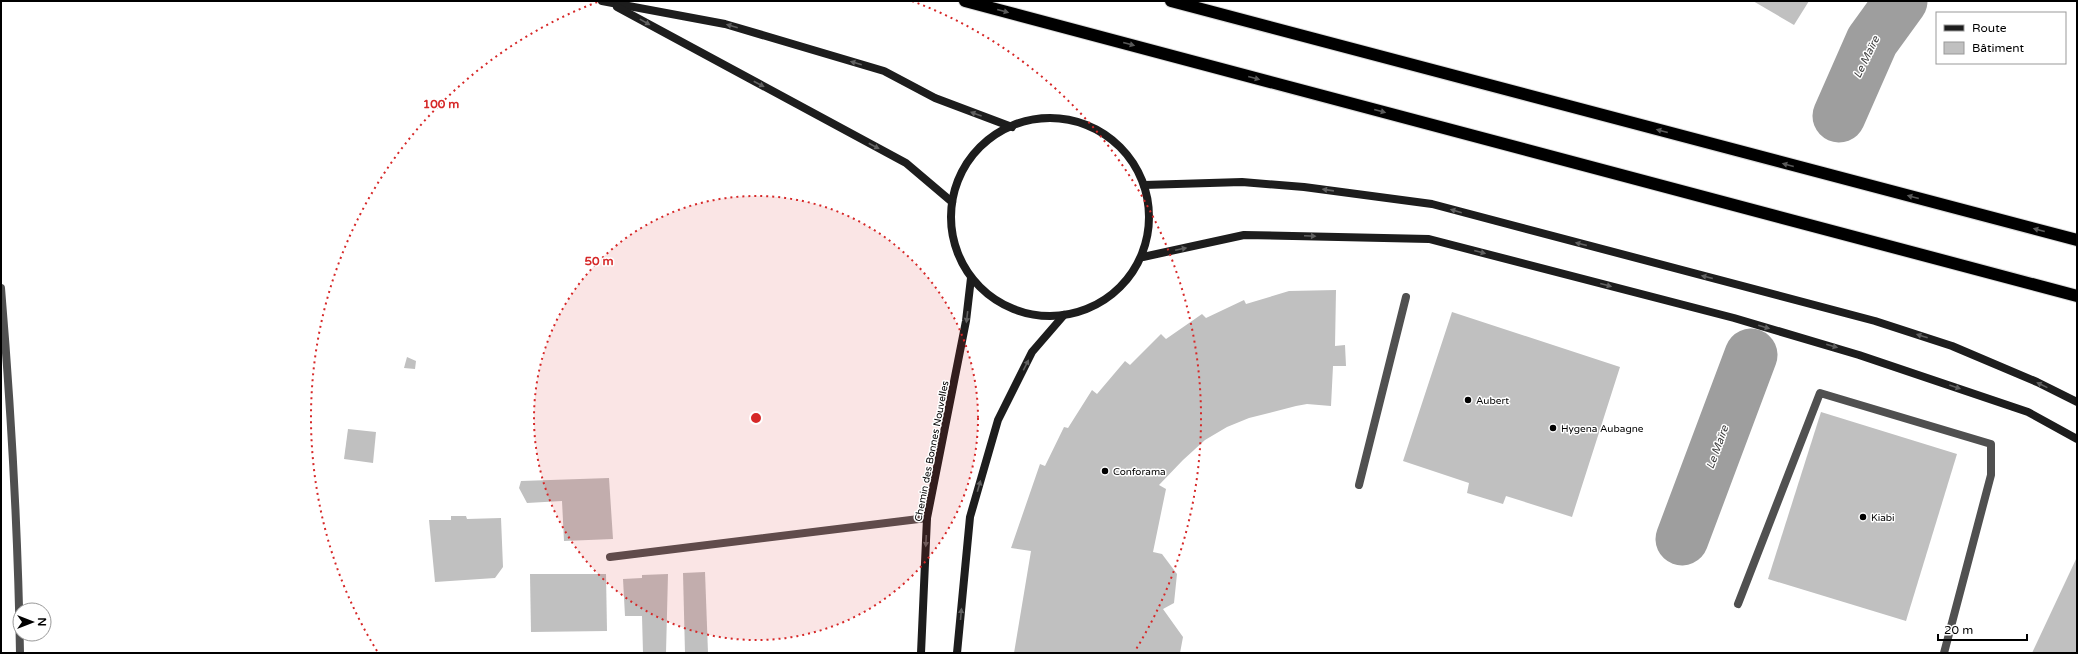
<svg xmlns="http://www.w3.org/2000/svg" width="2078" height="654" font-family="'Varela Round',sans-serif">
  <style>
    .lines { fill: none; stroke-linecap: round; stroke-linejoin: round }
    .river { stroke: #9e9e9e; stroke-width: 53 }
    .building { fill: #c0c0c0 }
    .highway-casing { stroke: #dbdbdb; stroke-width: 14 }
    .lane { stroke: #505050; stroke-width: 8 }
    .street { stroke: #505050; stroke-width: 8 }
    .secondary { stroke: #1d1d1d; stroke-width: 8 }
    .highway { stroke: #000; stroke-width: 12 }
    .oneway { fill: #595959 }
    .oneway2 { fill: #616161 }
    .ring { fill: none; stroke: #d62828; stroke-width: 2; stroke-dasharray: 2 4 }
    .poi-dot { fill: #000; stroke: #fff; stroke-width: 1.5 }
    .labels { text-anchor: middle; stroke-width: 3; stroke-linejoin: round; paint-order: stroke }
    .poi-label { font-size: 10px; fill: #000; stroke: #fff; text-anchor: start }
    .street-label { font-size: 10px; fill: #000; stroke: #fff }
    .water-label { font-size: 11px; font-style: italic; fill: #3f3f3f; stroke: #fff }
    .centre { fill: #d62828; stroke: #fff; stroke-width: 2 }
    .ring-label { font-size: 12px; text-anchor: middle; font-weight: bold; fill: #d62828; stroke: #fff; stroke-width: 3; stroke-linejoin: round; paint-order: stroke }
  </style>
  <rect width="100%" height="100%" fill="#fff"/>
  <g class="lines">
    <!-- river -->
    <g class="river">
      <path d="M1839 116 1872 41 1901 1"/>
      <path d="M1682 539 1751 355"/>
    </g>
  </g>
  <!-- building -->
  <g class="building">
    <path d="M1753 1H1809L1794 25Z"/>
    <path d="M1336 290 1335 346 1345 345 1346 366H1333L1331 406 1307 404 1296 406 1249 418 1227 427 1205 440 1183 460 1159 485 1166 489 1153 552 1162 554 1177 574 1174 603 1163 609 1183 637 1180 653H1014L1031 551 1011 548 1040 464 1045 466 1064 427 1068 428 1092 390 1097 394 1125 361 1130 365 1161 334 1166 339 1202 314 1206 318 1244 300 1246 304 1289 291Z"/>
    <path d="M1452 312 1620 367 1572 517 1506 496 1503 504 1467 493 1469 483 1403 461Z"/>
    <path d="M407 357 416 361 415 369 404 368Z"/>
    <path d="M1821 412 1957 454 1906 621 1768 579Z"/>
    <path d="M348 429 376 432 373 463 344 459Z"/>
    <path d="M609 478 613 539 564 541 562 501 527 503 519 488 521 481Z"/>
    <path d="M451 516H466L467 519 501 518 503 567 495 578 435 582 429 520H451Z"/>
    <path d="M2077 557V653H2032Z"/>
    <path d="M705 572 708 653H685L683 573Z"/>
    <path d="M530 574H606L607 631 531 632Z"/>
    <path d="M668 574 666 653H643L642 616H625L623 579 642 578V575Z"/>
  </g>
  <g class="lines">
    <!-- highway casing -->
    <g class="highway-casing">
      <g id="highway">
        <path d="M965 1 2077 296"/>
        <path d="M1171 1 2077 240"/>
      </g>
    </g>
    <!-- lane -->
    <g class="lane">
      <path d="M1359 485 1406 297"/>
      <path d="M610 557 927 518"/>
      <path d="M1738 604 1820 393 1991 444V475L1944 653"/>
    </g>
    <!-- street -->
    <path class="street" d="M1 288C11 409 18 531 20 653"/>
    <!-- secondary -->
    <g class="secondary">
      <path d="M602 1 725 24 884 71 935 98 1012 127"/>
      <path d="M617 7 906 163 952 202"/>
      <circle cx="1050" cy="217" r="99"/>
      <path d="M1144 185 1242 182 1304 187 1432 204 1875 321 1952 346 2037 382 2077 402"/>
      <path d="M1143 257 1244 235 1429 239 1734 318 1859 355 2028 412 2077 439"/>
      <path d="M921 653 927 518 966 321 971 278"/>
      <path d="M957 653 970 517 998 420 1032 352 1064 315"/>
    </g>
    <!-- highway -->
    <use href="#highway" class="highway"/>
  </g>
  <!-- one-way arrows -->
  <defs><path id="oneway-solid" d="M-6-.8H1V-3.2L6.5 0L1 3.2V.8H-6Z"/></defs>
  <g class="oneway">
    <use href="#oneway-solid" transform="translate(1003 11) rotate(15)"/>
    <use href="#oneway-solid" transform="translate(1129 44) rotate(15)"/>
    <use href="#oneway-solid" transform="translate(1254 78) rotate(15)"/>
    <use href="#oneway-solid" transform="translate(1380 111) rotate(15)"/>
    <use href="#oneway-solid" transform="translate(1662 131) rotate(-165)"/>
    <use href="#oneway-solid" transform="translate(1788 165) rotate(-165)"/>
    <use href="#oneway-solid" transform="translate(1913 197) rotate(-165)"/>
    <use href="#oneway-solid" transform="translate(2039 230) rotate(-165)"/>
  </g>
  <g class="oneway2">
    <use href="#oneway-solid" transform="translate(645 22) rotate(29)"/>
    <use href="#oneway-solid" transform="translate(732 26) rotate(-164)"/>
    <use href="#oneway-solid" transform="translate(856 63) rotate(-164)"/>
    <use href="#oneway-solid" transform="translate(759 84) rotate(28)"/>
    <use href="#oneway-solid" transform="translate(976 114) rotate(-160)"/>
    <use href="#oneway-solid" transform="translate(874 146) rotate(28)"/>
    <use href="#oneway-solid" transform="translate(1328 190) rotate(-172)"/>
    <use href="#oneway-solid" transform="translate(1456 211) rotate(-164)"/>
    <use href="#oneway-solid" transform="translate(1310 236) rotate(2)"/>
    <use href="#oneway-solid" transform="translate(1581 244) rotate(-166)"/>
    <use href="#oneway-solid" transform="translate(1181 249) rotate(-12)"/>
    <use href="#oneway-solid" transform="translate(1480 252) rotate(15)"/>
    <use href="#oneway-solid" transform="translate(1707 277) rotate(-166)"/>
    <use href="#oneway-solid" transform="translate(1606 285) rotate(15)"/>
    <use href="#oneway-solid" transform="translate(967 317) rotate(97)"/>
    <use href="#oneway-solid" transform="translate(1764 327) rotate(16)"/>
    <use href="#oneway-solid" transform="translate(1922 336) rotate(-162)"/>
    <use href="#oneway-solid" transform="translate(1832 346) rotate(16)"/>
    <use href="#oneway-solid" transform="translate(1026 365) rotate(-63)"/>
    <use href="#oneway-solid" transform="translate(2042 385) rotate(-154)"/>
    <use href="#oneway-solid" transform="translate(1955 387) rotate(19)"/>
    <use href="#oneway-solid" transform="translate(979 486) rotate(-74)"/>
    <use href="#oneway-solid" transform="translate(926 541) rotate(93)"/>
    <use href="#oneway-solid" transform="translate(961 614) rotate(-85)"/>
  </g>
  <!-- distance rings -->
  <circle cx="756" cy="418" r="222" fill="#d62828" fill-opacity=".12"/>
  <g class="ring">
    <circle cx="756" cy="418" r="222"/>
    <path d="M377 651A445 445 0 0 1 600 1M912 1A445 445 0 0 1 1135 651"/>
  </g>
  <!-- markers -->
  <g class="poi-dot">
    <circle cx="1468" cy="400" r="4"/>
    <circle cx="1553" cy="428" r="4"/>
    <circle cx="1105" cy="471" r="4"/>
    <circle cx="1863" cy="517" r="4"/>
  </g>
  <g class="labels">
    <!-- poi labels -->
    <g class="poi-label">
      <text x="1476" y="404">Aubert</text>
      <text x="1561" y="432">Hygena Aubagne</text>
      <text x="1113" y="475">Conforama</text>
      <text x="1871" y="521">Kiabi</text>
    </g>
    <!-- street labels -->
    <g class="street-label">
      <text transform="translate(931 451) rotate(-79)" y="4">Chemin des Bonnes Nouvelles</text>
    </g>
    <!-- water labels -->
    <g class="water-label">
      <text transform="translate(1866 57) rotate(-64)" y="4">Le Maïre</text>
      <text transform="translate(1717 447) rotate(-70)" y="4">Le Maïre</text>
    </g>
  </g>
  <circle cx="756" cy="418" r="6" class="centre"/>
  <g class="ring-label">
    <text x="441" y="108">100 m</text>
    <text x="599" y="265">50 m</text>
  </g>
  <!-- border -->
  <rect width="2078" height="654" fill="none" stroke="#000000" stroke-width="4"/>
  <!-- legend -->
  <rect x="1936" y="12" width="130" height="52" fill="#ffffff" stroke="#999999"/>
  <rect x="1944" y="25" width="20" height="6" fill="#1d1d1d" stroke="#999999"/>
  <text x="1972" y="32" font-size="12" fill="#000000">Route</text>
  <rect x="1944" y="42" width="20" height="12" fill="#c0c0c0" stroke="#999999"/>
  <text x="1972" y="52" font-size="12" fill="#000000">Bâtiment</text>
  <!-- north arrow -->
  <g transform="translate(32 622) rotate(90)"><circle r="19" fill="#ffffff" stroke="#999999"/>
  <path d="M0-3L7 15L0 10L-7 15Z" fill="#000000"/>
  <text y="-6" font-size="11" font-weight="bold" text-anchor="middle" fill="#000000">N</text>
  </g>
  <!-- scale -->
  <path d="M1938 634v6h89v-6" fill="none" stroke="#000000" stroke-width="2"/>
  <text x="1944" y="634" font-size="12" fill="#000000" stroke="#ffffff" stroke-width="3" paint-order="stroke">20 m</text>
</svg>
